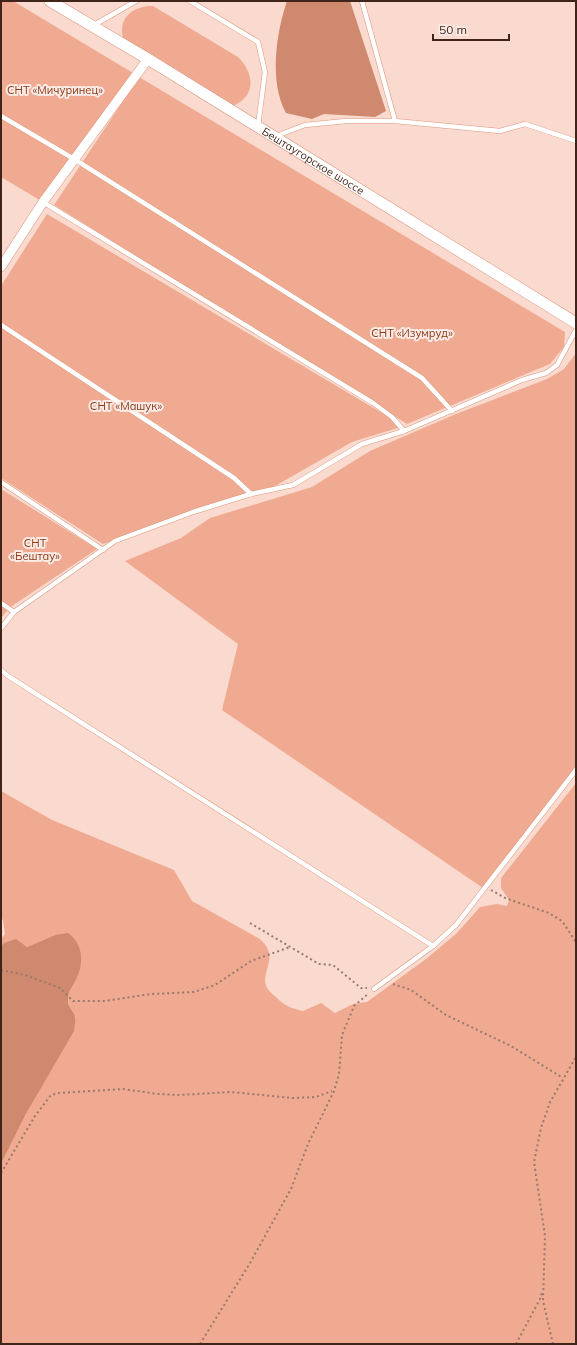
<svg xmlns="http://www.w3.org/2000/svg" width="577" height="1345" font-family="Mulish,sans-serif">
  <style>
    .green { fill: #efaa91 }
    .forest { fill: #cf896f }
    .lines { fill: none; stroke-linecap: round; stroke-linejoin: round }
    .service-casing { stroke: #dd957a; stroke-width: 5.5 }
    .minor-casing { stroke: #dd957a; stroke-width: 10 }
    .tertiary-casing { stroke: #dd957a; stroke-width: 12 }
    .path { stroke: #98796e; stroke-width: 2; stroke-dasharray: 2 3; stroke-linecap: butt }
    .service { stroke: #fff; stroke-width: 4.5 }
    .minor { stroke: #fff; stroke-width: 9 }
    .tertiary { stroke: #fff; stroke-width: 11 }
    .labels { text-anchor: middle; stroke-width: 4; stroke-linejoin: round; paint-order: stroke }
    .park-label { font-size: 11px; fill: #8b3713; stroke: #fbebe6 }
    .street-label { font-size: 11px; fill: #412419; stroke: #fbebe6 }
  </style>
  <rect width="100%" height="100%" fill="#fadacf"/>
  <!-- green -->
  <g class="green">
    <path d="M1 1H13L133 73 43 202 1 177Z"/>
    <path d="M147 6H153L238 57C254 73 257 96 233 106L125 44C117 24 125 10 147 6Z"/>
    <path d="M139 77 565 332 564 347 550 364 407 424 54 205Z"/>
    <path d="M47 214 404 426 352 442 275 486 103 544 1 478V286Z"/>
    <path d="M576 353V770L483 888 222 710 238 644 125 561 181 538 210 518 312 487 370 451 456 414 547 379 564 369Z"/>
    <path d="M1 489 97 549 9 608 1 618Z"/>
    <path d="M576 783V1344H1V1164L75 1017C64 1000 67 993 78 976L55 935 27 947 4 943 1 946V939L5 934 3 920 1 918V791L52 820 174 870 192 901 260 939C281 958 259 971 267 988 269 991 273 995 276 997 284 1006 291 1008 303 1011L321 1003 335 1013 353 1004 367 1002 426 959 457 933 480 907 497 904 507 906 509 900 501 888V878Z"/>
  </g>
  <!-- forest -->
  <g class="forest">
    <path d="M287 1H350L386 111 375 117 324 114 312 119 286 113C269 82 276 33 287 1Z"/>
    <path d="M68 933C82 943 84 960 78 975 75 984 67 991 68 1001 68 1008 75 1012 75 1018 76 1022 74 1027 74 1031L27 1112 1 1164V946L4 943 16 939 27 947 55 935Z"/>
  </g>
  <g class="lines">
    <!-- service casing -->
    <g class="service-casing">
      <g id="service">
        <path d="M190 1 258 42 265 72 258 126"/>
        <path d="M362 1 395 121"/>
        <path d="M94 25 136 1"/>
        <path d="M1 116 74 159 422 378 452 411"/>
        <path d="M276 136 305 125 346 121H395L500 131 525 124 576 141"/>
        <path d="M43 202 373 403 392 417 404 431"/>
        <path d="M1 325 234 478 251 494"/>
        <path d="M1 482 103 550"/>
        <path d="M1 603 14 612"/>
        <path d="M1 628 14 612 115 541 193 512 251 494 293 485 362 444 404 431 522 380 546 373 557 365 576 330"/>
        <path d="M1 670 8 676 433 946"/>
        <path d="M374 989 433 946 456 925 576 770"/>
      </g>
    </g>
    <!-- minor casing -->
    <g class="minor-casing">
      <path id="minor" d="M1 267 43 202 148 59"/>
    </g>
    <!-- tertiary casing -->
    <g class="tertiary-casing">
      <g id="tertiary">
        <path id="s1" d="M50 1 148 59 576 323"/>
      </g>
    </g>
    <!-- path -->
    <g class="path">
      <path d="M491 890 505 898 549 913 562 921 576 942"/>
      <path d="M250 923 319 964 333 965 361 988H367"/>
      <path d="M1 970 25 975 60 988 73 1001H105L151 994 194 992 215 985 251 961 290 947"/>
      <path d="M393 984 411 990 446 1015 511 1046 563 1078"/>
      <path d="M1 1173 35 1116 51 1095 59 1093 123 1089 158 1094 180 1095 231 1092 293 1098 316 1097 332 1091"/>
      <path d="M200 1344 250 1263 291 1189 308 1144 334 1091 339 1074 342 1035 354 1006 369 993"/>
      <path d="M516 1344 541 1297 542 1291"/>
      <path d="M553 1344 543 1301 545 1236 534 1162 541 1128 550 1102 576 1057"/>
    </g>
    <!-- service -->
    <use href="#service" class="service"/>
    <!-- minor -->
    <use href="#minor" class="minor"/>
    <!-- tertiary -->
    <use href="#tertiary" class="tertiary"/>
  </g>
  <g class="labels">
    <!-- park labels -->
    <g class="park-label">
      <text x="55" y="94">СНТ «Мичуринец»</text>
      <text x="412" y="337">СНТ «Изумруд»</text>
      <text x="126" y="410">СНТ «Машук»</text>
      <text x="35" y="547">СНТ<tspan x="35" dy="13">«Бештау»</tspan></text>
    </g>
    <!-- street labels -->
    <g class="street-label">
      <text dy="4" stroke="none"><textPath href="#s1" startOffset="308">Бештаугорское шоссе</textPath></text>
    </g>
  </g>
  <!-- border -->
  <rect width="577" height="1345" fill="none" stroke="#412419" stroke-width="4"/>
  <!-- scale -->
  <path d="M433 34v6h76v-6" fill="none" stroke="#412419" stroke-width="2"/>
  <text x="439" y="34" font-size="12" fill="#412419" stroke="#fbebe6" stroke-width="3" paint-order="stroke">50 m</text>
</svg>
